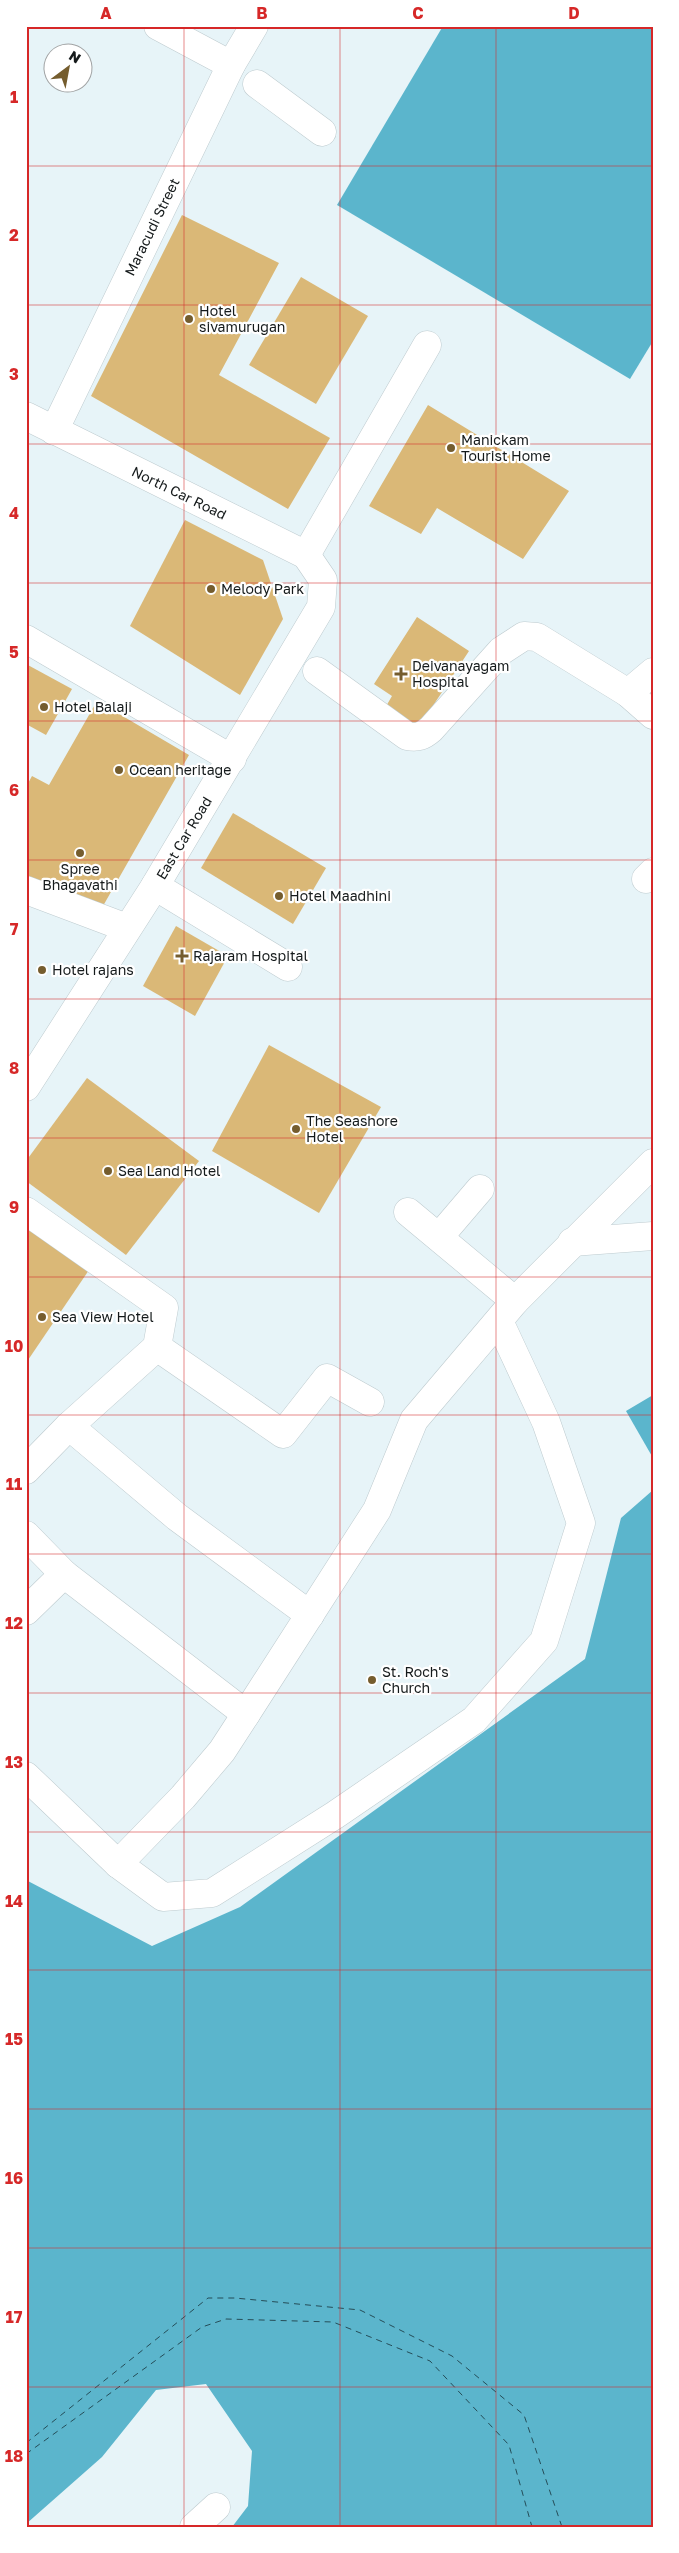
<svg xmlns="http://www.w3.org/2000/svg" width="679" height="2553" font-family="'Golos Text',sans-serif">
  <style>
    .water { fill: #5bb5cc }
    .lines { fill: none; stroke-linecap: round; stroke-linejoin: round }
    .ferry { stroke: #254d58; stroke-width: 1; stroke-dasharray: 6 5; stroke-linecap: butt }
    .building { fill: #dab877 }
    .minor-casing { stroke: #becbcf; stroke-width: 29 }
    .minor { stroke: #fff; stroke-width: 28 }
    .grid { fill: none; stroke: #d62828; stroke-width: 1; stroke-opacity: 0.55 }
    .poi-dot { fill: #755d2e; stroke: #fff; stroke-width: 2 }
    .labels { text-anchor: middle; stroke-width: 4.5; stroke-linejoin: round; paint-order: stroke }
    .street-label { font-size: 14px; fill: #151a1b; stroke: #fff }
    .poi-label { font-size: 14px; fill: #151a1b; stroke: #fff; text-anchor: start }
    .neatline { fill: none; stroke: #d62828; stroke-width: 2 }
    .grid-label { font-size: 16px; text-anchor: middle; font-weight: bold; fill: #d62828 }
  </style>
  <rect width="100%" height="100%" fill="#e7f4f8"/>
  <!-- water -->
  <g class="water">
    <path d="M443 26H653V341L630 379 337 205Z"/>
    <path d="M653 1395V1458L626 1411Z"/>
    <path d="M653 1490V2527H232L248 2506 252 2451 206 2384 156 2390 102 2457 26 2524V1880L152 1946 240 1907 585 1659 621 1518Z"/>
  </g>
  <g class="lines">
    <!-- ferry -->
    <g class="ferry">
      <path d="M26 2443 208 2298H235L360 2310 452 2356 524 2415 562 2527"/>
      <path d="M26 2454 202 2327 226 2319 333 2322 430 2361 509 2445 532 2527"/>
    </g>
  </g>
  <!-- building -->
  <g class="building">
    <path d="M182 215 279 263 219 375 330 438 288 509 91 396Z"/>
    <path d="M301 277 368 316 316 404 249 365Z"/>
    <path d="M428 405 569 491 523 559 437 508 421 534 369 506Z"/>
    <path d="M185 520 263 560 283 619 240 695 130 626Z"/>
    <path d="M417 617 469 651 417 730 385 708 392 696 374 684Z"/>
    <path d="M26 664 72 689 46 735 26 724Z"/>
    <path d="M97 701 189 755 103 906 26 876V787L32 776 49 785Z"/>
    <path d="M233 813 326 868 293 924 201 868Z"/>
    <path d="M176 926 228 956 195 1016 143 986Z"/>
    <path d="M269 1045 381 1107 319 1213 212 1151Z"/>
    <path d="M87 1078 199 1161 126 1255 26 1181V1161Z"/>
    <path d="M26 1227 89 1270 26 1363Z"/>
  </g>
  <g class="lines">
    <!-- minor casing -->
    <g class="minor-casing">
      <g id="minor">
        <path d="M158 26 231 65"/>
        <path d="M257 84 322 132"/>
        <path d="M26 416 306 555 323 580 321 607 155 886 26 1087"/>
        <path d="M54 431 231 65 254 26"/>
        <path d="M306 555 427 345"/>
        <path d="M26 639 232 759"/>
        <path d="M317 671 407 736C418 738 423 736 431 729L501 651 524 636 537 637 628 693 653 672"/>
        <path d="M628 693 653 715"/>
        <path d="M646 879 653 872"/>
        <path d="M155 886 288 967"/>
        <path d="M26 890 127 928"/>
        <path d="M26 1211 164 1308 157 1347 69 1426 26 1470"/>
        <path d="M408 1212 515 1301"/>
        <path d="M439 1237 480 1189"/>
        <path d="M572 1242 653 1236"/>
        <path d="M157 1347 283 1434 327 1378 370 1402"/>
        <path d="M69 1426 177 1517 310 1615"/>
        <path d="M26 1535 64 1574 26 1611"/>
        <path d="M64 1574 246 1714"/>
        <path d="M26 1776 118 1864 163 1897 212 1893 335 1815 474 1720 544 1641 581 1523 546 1422 499 1321"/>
        <path d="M118 1864 183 1797 222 1751 246 1714 377 1510 414 1420 515 1301 653 1163"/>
        <path d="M194 2527 216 2507"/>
      </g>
    </g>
    <!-- minor -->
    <use href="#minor" class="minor"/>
  </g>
  <!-- grid -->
  <path class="grid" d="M184 26V2527M340 26V2527M496 26V2527M26 166H653M26 305H653M26 444H653M26 583H653M26 721H653M26 860H653M26 999H653M26 1138H653M26 1277H653M26 1415H653M26 1554H653M26 1693H653M26 1832H653M26 1970H653M26 2109H653M26 2248H653M26 2387H653"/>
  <!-- markers -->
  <g class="poi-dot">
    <circle cx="189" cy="319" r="5"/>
    <circle cx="451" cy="448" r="5"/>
    <circle cx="211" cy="589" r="5"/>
    <path d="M398.5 666.5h5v5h5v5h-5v5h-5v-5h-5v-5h5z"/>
    <circle cx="44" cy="707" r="5"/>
    <circle cx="119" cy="770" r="5"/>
    <circle cx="80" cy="853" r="5"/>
    <circle cx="279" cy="896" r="5"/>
    <path d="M179.5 948.5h5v5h5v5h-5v5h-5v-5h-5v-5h5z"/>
    <circle cx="42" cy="970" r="5"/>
    <circle cx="296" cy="1129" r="5"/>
    <circle cx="108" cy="1171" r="5"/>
    <circle cx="42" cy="1317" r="5"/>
    <circle cx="372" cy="1680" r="5"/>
  </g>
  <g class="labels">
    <!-- street labels -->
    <g class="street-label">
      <text transform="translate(152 227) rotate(-64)" y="5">Maracudi Street</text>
      <text transform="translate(179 493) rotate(26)" y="5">North Car Road</text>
      <text transform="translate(184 838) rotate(-59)" y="5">East Car Road</text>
    </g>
    <!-- poi labels -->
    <g class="poi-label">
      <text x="199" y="316">Hotel<tspan x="199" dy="16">sivamurugan</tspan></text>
      <text x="461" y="445">Manickam<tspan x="461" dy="16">Tourist Home</tspan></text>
      <text x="221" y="594">Melody Park</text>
      <text x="412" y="671">Deivanayagam<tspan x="412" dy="16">Hospital</tspan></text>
      <text x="54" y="712">Hotel Balaji</text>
      <text x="129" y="775">Ocean heritage</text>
      <text x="80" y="874" text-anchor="middle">Spree<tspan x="80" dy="16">Bhagavathi</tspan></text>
      <text x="289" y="901">Hotel Maadhini</text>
      <text x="193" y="961">Rajaram Hospital</text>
      <text x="52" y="975">Hotel rajans</text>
      <text x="306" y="1126">The Seashore<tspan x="306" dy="16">Hotel</tspan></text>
      <text x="118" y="1176">Sea Land Hotel</text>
      <text x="52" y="1322">Sea View Hotel</text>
      <text x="382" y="1677">St. Roch's<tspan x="382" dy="16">Church</tspan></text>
    </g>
  </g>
  <!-- border -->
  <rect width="679" height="2553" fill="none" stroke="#ffffff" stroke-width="55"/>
  <!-- north arrow -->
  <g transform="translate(68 68) rotate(32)"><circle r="24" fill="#ffffff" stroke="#a1a3a4"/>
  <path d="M0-4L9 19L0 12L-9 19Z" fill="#755d2e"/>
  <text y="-8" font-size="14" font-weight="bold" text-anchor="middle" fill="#151a1b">N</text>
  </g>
  <rect x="28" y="28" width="624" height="2498" class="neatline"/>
  <g class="grid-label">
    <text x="106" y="19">A</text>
    <text x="262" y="19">B</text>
    <text x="418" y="19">C</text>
    <text x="574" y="19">D</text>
    <text x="14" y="103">1</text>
    <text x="14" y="241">2</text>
    <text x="14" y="380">3</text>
    <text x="14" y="519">4</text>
    <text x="14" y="658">5</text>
    <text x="14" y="796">6</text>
    <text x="14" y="935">7</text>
    <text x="14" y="1074">8</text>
    <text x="14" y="1213">9</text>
    <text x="14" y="1352">10</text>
    <text x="14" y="1490">11</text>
    <text x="14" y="1629">12</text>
    <text x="14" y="1768">13</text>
    <text x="14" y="1907">14</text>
    <text x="14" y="2045">15</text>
    <text x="14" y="2184">16</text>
    <text x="14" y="2323">17</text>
    <text x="14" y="2462">18</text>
  </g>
</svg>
